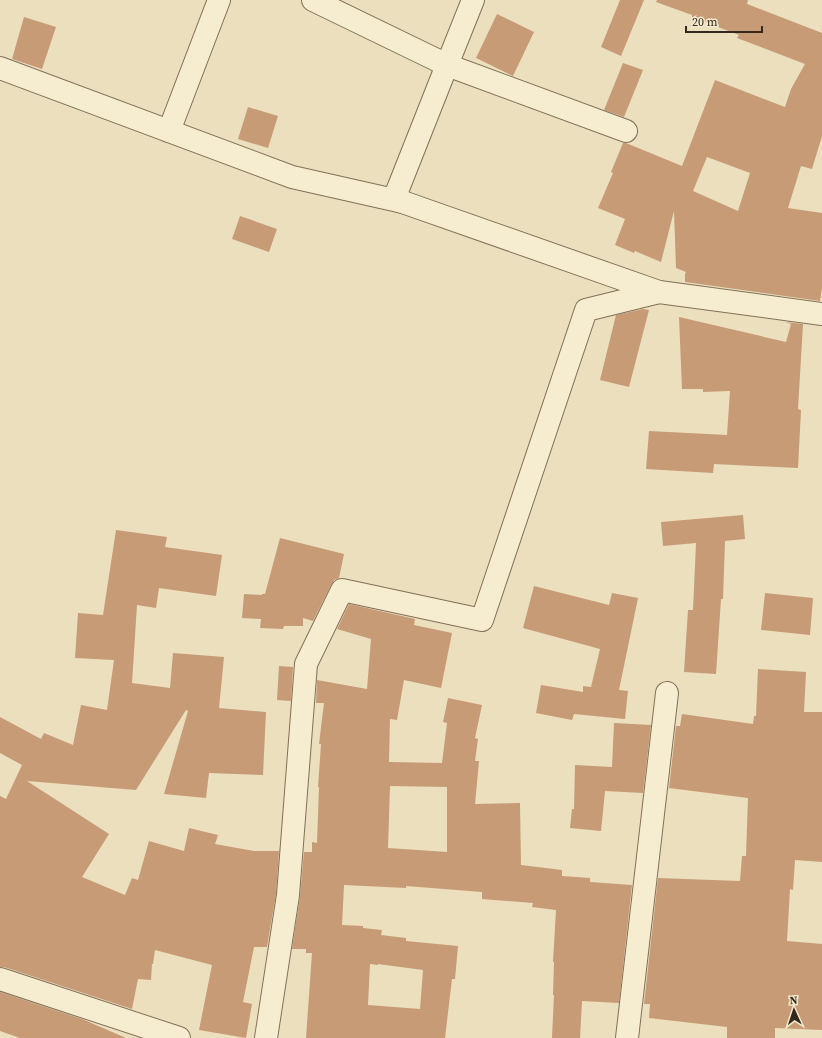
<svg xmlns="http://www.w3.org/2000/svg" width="822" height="1038" font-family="'Source Serif 4',serif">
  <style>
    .building { fill: #c79b76; fill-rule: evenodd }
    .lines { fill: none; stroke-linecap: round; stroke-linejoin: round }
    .minor-casing { stroke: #827058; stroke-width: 24 }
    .minor { stroke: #f6edd1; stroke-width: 22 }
  </style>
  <rect width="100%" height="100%" fill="#ebdfbe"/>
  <!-- building -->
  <g class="building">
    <path d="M620 0H644L621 56 601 47Z"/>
    <path d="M657 0H748L747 4 822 33V136L812 169 801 166 788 208 822 213V289L820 301 685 282V274L686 272 676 268 674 211 661 262 635 251 634 253 615 245 625 219 598 208 613 173 611 172 623 143H626L682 166 715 80 785 107 791 89 805 64 737 38 739 35 692 17V15L656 2ZM707 157 750 173 738 211 693 191Z"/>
    <path d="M497 14 534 32 513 76 476 58Z"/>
    <path d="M24 17 56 27 42 69 12 59Z"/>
    <path d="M623 63 643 70 624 117 604 110Z"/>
    <path d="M248 107 278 116 268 148 238 139Z"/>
    <path d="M240 216 277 229 269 252 232 239Z"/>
    <path d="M643 309 649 310 629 387 600 380 616 315Z"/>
    <path d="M679 317 786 342 791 324 785 322 803 324 798 409 801 410 798 468 714 464 713 473 646 469 649 431 727 435 730 391 703 392V389H682Z"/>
    <path d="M743 515 745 539 725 541 723 599H721L716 674 684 672 688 610H693L696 543 663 546 661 522Z"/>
    <path d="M116 530 167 537 165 547 222 555 216 596 159 588 156 608 137 605 132 683 170 688 173 653 224 657 219 708 266 712 263 775 209 773 206 798 164 794 188 711 186 710 136 790 27 781 109 834 82 877 125 895 132 878 138 880 149 841 184 851 189 828 218 835 215 844 254 851H279L276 894 267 947H254L243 1002 252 1004 246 1038 199 1030 212 965 155 950 153 964H152L151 980 138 979 132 1009 4 967H0V796L6 799 22 765 0 753V717L41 739 44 733 73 745 81 705 107 710 114 660 75 658 78 613 103 615Z"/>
    <path d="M280 538 344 554 339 578 334 580 331 585 313 621 303 618V626H284L283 629 260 628 261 619 242 618 244 594 262 595V594H265Z"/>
    <path d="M534 586 609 605 612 593 638 598 619 690 628 691 625 719 574 714 572 720 536 713 541 685 583 692V686L591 687 600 649 523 628Z"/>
    <path d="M765 593 813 598 810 635 761 630Z"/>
    <path d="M349 604 415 619 414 625 452 633 441 688 404 680 397 720 390 719 389 762 442 763 447 723 443 722 448 698 482 705 475 738 478 739 475 761H479L475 804 520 803 521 865 562 870V876L590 878V882L632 885 619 1003 582 1001 580 1038H552L554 995H553L554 962H553L556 910 532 907 533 903 482 899V892L406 886V888L344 885 342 925 363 926V928L382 930 381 935 406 938V941L458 946 455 979H452L445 1038H306L312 953H306V949H292L300 896 304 852H312V842L317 843 319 787H318L321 744H319L324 703H316L317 680 367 689 371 639 337 629ZM390 786 447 787V852L388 848ZM370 964 378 965V964L423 970 420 1009 368 1005Z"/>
    <path d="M279 666 293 667 291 701 277 700Z"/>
    <path d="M758 669 806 672 804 712H822V862L795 860 793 890 790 889 787 941 822 944V1030L775 1028V1038H727V1027L649 1018 650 1004H644L658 878 740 881 742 856H746L748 798 669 788 676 726H680L682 714 753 724 754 716H756Z"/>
    <path d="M614 723 651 725 643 793 605 791 601 831 570 828 572 809H574L575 765 612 767Z"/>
    <path d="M0 992 82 1019 126 1038H20L0 1031Z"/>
  </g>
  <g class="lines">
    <!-- minor casing -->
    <g class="minor-casing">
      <g id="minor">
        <path d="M313 0 447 65 473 0"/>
        <path d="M0 68 292 177 403 202"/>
        <path d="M169 131 219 0"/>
        <path d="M626 131 447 65 394 199 659 292 822 314"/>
        <path d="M0 979 179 1038"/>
        <path d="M266 1038 288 895 306 664 342 590 482 620 586 310 659 292"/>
        <path d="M627 1038 667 693"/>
      </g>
    </g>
    <!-- minor -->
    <use href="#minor" class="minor"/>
  </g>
  <!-- north arrow -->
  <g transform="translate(794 1010) rotate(357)" stroke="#f3eacd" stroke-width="3" paint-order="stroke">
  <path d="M0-3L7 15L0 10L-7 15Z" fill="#32281c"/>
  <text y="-6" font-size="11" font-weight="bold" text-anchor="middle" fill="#32281c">N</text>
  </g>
  <!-- scale -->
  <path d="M686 26v6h76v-6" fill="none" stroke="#32281c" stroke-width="2"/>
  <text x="692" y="26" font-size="12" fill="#32281c" stroke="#f3eacd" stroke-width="3" paint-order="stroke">20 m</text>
</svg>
